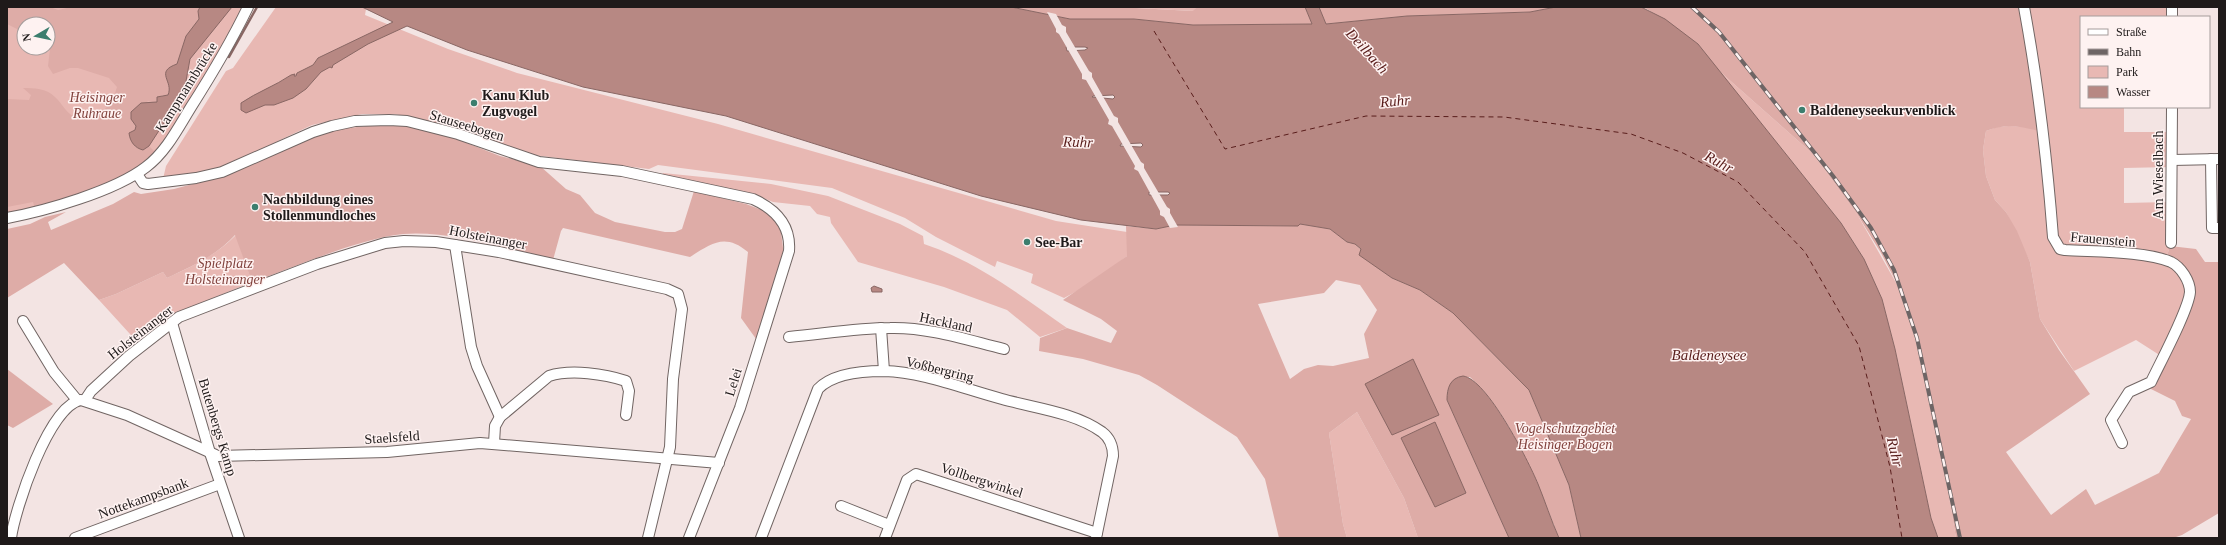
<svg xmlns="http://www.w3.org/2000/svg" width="2226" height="545" font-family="Georgia,serif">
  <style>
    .green { fill: #e8b8b3; fill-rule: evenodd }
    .forest { fill: #deaca7; fill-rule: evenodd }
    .water { fill: #b78883; stroke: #896764; fill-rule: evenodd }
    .pier { fill: #f3e4e3 }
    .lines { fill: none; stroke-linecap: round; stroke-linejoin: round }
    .stream { stroke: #896764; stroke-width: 2.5 }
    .ferry { stroke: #591d1b; stroke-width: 1; stroke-dasharray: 5 4; stroke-linecap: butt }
    .minor-casing { stroke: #716563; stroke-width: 12 }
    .minor { stroke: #fff; stroke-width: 10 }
    .rail-casing { stroke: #6e6565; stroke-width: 4 }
    .rail { stroke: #fef2f1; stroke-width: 2.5; stroke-dasharray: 8; stroke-linecap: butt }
    .poi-dot { fill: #3c7e6e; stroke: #fef2f1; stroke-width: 1.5 }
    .labels { text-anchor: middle; stroke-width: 3; stroke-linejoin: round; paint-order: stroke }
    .street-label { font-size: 14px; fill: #1f1a1a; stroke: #fef2f1 }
    .poi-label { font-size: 14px; font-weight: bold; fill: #1f1a1a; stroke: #fef2f1; text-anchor: start }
    .park-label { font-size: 14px; font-style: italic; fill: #82423d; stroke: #fef2f1 }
    .water-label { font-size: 15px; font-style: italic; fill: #591d1b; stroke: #fef2f1 }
  </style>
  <rect width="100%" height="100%" fill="#f3e4e3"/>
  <!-- green -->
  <g class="green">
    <path d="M7 7H245L198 91 155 154 95 188 7 215ZM24 24H48V48H24Z"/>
    <path d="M276 7H362L366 9 365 15 448 49 517 73 718 124 1056 221 1127 232V256L1092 283 1064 298 1031 283 1033 274 997 261 995 267 936 237 905 218 832 188 658 165 649 169 525 154 417 118 394 114H362L312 125 280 140 253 155 214 170 163 179 166 166 226 71 233 68Z"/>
    <path d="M1117 7H1197L1194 11Z"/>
    <path d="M2025 7H2166V17H2081V107H2124V132H2170V167L2124 168V203L2170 202V246L2166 259 2058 245Z"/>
    <path d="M1717 69 1813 154 1857 214 1903 295 1913 330 1945 473 1956 538H1938L1931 518 1895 349 1882 299 1864 259 1841 223Z"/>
    <path d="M2009 126 2028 127 2041 132 2057 246 2126 255 2170 264 2182 274 2188 292 2161 356 2136 340 2074 371 2040 319 2030 262 2006 212 1995 200 1986 176 1983 150 1986 131 1997 127Z"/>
    <path d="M663 173 771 184 828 196 900 224 923 236 924 244C976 261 1023 297 1067 328L1040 337 1007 310 944 287 858 262 831 223 830 217 817 214 810 206 773 202 753 194 662 175Z"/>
    <path d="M236 235 252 282 179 312 140 345 99 300 116 294 163 272 167 278C193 266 216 255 236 235Z"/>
    <path d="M1357 412 1404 498 1418 538H1347L1343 524 1329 433Z"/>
  </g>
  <!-- forest -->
  <g class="forest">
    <path d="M7 7H50L58 10 71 7H200L198 11 199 19 186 36 177 64 167 70C164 80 171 86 168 95H162L157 103 148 101 131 119 136 126 135 130 143 150 149 146 158 155 137 172 48 207 34 206 33 202 7 207V99L29 100 31 95 23 88C34 88 46 88 55 97 63 104 66 114 77 118 88 124 105 111 111 102 114 98 115 92 117 87L109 78 78 68H70L53 74 48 66 50 49 48 45V24H24L23 32 7 24Z"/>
    <path d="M1011 7H1117L1193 11 1197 7H1305L1312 24 1193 25 1134 19H1070Z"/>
    <path d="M1319 7H1556L1530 12 1407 16 1326 24Z"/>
    <path d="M1641 7H2022L2041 132C2023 126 2004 123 1986 131L1983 150 1986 176 1995 200 2006 212 2017 231 2030 262 2040 319 2059 350 2090 394 2006 452 2051 515 2086 489 2095 505 2159 473 2191 419 2182 416 2175 401 2151 389 2192 290 2166 259 2170 246 2196 249 2205 262H2219V513L2182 535 2173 538H1956L1945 473 1913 330 1903 295 1881 253 1857 214 1813 154 1717 69 1698 44 1647 9Z"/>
    <path d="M384 124 411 127 449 136 500 156 540 166 566 189 580 195 595 213 615 222 665 232H675L682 229 694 191 746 204 767 212 777 223 781 232 784 256 759 343 741 318 748 252C725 233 712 243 690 257L563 228 561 231 553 260C509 249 448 230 403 234 357 239 296 267 252 282L235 235C216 256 192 266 167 278L163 272 116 294 99 300 64 263 7 298V229L30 224 45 217 66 212 48 222 51 230 113 204 134 192 141 194 174 189 223 176 316 135 339 129Z"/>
    <path d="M1300 224 1330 229 1347 242 1355 244 1392 278 1420 290 1453 313 1529 390 1569 485 1581 538H1559C1538 485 1512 415 1470 377H1458L1448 389 1447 400 1509 538H1418L1404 498 1357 412 1329 433 1343 524 1347 538H1279L1265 479 1237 437 1157 385 1139 375 1083 359 1039 351 1040 338 1067 328 1111 343 1117 331 1101 319 1063 300 1127 256 1126 226 1156 229 1175 225 1298 226ZM1336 280 1360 285 1377 310 1364 334 1369 358 1333 366 1318 365 1304 369 1290 379 1258 304 1324 293Z"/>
    <path d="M7 369 53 404 13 428 7 425Z"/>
  </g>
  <!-- water -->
  <g class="water">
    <path d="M200 7H232L190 59 184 92 149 146 143 150C135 148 130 142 129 133L135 130 136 126 131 119V112L141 103 157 102V97L168 95C174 81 154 72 177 64L186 36 199 19 198 11Z"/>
    <path d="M362 7H1011L1070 19H1134L1193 25 1312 24 1305 7H1319L1326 24 1407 16 1530 12 1556 7H1641L1665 19 1698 44 1841 223 1864 259 1882 299 1895 349 1931 518 1938 538H1581L1569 485 1529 390 1453 313 1420 290 1392 278 1359 255 1361 249 1355 244 1347 242 1330 229 1300 224 1298 226 1175 225 1156 229 1081 220 981 196 726 116 583 87 467 50 407 26 368 44 333 65 332 68 330 67 321 72 306 89 293 98 274 105H265L246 113 241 110V103C257 92 275 86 291 75L295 74 294 76H296L297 73 313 65 318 58 393 22ZM1066 47H1085L1088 48 1085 50 1067 51ZM1113 95 1115 97 1113 99 1092 97 1093 96ZM1141 143 1143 145 1141 147 1120 146 1121 144ZM1149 192H1168L1170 193 1168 195H1149Z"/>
    <path d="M874 286 882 289V292H872L871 288Z"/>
    <path d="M1413 359 1439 415 1392 435 1365 384Z"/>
    <path d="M1463 376C1487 379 1528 460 1538 484 1545 501 1551 520 1559 538H1509L1447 400C1447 388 1450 378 1463 376Z"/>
    <path d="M1435 422 1466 493 1435 507 1401 438Z"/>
  </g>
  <!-- pier -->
  <path class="pier" d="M1047 12 1056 14 1062 25 1066 27V32L1089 71 1092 73V77L1114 116 1118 118V122L1141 162 1144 164V168L1167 207 1170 209V213L1178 227 1170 228 1164 217 1160 215V211L1138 171 1134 169 1135 166 1112 126 1108 124 1109 120 1086 80 1082 79V74L1059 34 1056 32V29Z"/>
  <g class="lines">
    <!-- stream -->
    <path class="stream" d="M229 57 257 7"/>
    <!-- ferry -->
    <path class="ferry" d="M1154 31 1225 149 1366 116 1504 117 1631 134 1683 153 1738 182 1805 252 1859 346 1890 467 1902 538"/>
    <!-- minor casing -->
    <g class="minor-casing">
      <g id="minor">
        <path d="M2024 7C2038 83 2047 159 2053 237L2060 249 2065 250C2094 252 2145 251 2171 262 2181 267 2190 281 2190 292 2189 309 2160 363 2151 382L2129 392 2111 420 2122 443"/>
        <path d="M2172 7V17"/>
        <path d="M2211 159 2212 228H2219"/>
        <path d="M2172 160 2219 159"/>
        <path d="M137 174 143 183 148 184 196 178 222 172 313 132 332 126 355 121 389 120 407 121 458 134 539 162 622 171 753 199C775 209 791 225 789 251L740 408 689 538"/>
        <path d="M7 218C45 211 115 191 146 167 166 152 178 128 191 107 212 74 231 42 248 7"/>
        <path d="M2171 243 2172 107"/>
        <path d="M455 245 471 347 477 366 500 417"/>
        <path d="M23 321 54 372 77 400"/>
        <path d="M172 323 210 453 239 538"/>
        <path d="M881 328 884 371"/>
        <path d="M789 337C823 334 856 328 890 328 929 327 967 340 1004 349"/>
        <path d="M85 400 91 391 129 356 179 317 317 264 385 243 404 241 436 242 455 245 499 252 667 289 678 294 682 309 673 379 670 447 648 538"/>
        <path d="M494 443 495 426 500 417 549 376C571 369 605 374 626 381L629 391 626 415"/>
        <path d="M841 506 889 525"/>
        <path d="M11 538C15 509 49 405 81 400L127 415 218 456 387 452 480 443 719 463"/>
        <path d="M75 538 220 484"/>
        <path d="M761 538 818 389C833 373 863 371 884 371 923 372 964 389 1002 399 1034 408 1074 412 1102 432 1110 438 1113 446 1113 456L1096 538"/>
        <path d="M885 538 907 480 916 474 1097 533"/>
      </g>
    </g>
    <!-- minor -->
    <use href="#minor" class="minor"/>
    <!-- rail casing -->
    <g class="rail-casing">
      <path id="rail" d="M1692 7 1719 32 1833 176 1871 228 1894 270 1917 338 1960 538"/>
    </g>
    <!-- rail -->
    <use href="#rail" class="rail"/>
  </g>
  <!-- markers -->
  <g class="poi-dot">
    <circle cx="474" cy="103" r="4"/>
    <circle cx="1802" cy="110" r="4"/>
    <circle cx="255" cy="207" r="4"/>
    <circle cx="1027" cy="242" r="4"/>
  </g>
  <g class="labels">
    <!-- street labels -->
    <g class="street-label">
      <text transform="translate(186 87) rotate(-58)" y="5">Kampmannbrücke</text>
      <text transform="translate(467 125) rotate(17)" y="5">Stauseebogen</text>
      <text transform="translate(2158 175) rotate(-90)" y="5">Am Wieselbach</text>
      <text transform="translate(488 237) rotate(11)" y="5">Holsteinanger</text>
      <text transform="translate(2103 239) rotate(5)" y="5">Frauenstein</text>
      <text transform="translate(946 322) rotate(12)" y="5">Hackland</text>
      <text transform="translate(140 332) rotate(-38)" y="5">Holsteinanger</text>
      <text transform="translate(940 369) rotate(14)" y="5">Voßbergring</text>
      <text transform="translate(733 382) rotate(-73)" y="5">Lelei</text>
      <text transform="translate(218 427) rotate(73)" y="5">Butenbergs Kamp</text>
      <text transform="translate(392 437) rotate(-4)" y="5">Staelsfeld</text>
      <text transform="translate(982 480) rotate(18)" y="5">Vollbergwinkel</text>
      <text transform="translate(143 498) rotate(-20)" y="5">Nottekampsbank</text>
    </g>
    <!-- poi labels -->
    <g class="poi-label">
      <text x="482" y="100">Kanu Klub<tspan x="482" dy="16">Zugvogel</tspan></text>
      <text x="1810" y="115">Baldeneyseekurvenblick</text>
      <text x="263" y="204">Nachbildung eines<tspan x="263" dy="16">Stollenmundloches</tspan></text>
      <text x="1035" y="247">See-Bar</text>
    </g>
    <!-- park labels -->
    <g class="park-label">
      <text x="97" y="102">Heisinger<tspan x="97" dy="16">Ruhraue</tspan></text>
      <text x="225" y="268">Spielplatz<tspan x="225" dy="16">Holsteinanger</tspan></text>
      <text x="1565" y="433">Vogelschutzgebiet<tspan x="1565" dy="16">Heisinger Bogen</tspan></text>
    </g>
    <!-- water labels -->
    <g class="water-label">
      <text transform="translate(1367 51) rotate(48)" y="5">Deilbach</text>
      <text transform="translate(1395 101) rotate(-5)" y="5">Ruhr</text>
      <text transform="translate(1078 142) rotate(2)" y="5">Ruhr</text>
      <text transform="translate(1719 162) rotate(28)" y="5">Ruhr</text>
      <text x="1709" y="360">Baldeneysee</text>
      <text transform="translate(1895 452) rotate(77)" y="5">Ruhr</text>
    </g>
  </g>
  <!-- border -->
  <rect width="2226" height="545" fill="none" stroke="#1f1a1a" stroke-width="16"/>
  <!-- legend -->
  <rect x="2080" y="16" width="130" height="92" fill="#fef2f1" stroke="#a59c9b"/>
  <rect x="2088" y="29" width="20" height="6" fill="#ffffff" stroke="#a59c9b"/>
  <text x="2116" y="36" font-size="12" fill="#1f1a1a">Straße</text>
  <rect x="2088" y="49" width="20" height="6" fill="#6e6565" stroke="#a59c9b"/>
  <text x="2116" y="56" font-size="12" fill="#1f1a1a">Bahn</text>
  <rect x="2088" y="66" width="20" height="12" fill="#e8b8b3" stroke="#a59c9b"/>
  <text x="2116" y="76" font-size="12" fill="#1f1a1a">Park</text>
  <rect x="2088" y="86" width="20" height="12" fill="#b78883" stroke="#a59c9b"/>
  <text x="2116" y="96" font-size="12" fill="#1f1a1a">Wasser</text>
  <!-- north arrow -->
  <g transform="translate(36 36) rotate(261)"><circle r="19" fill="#fef2f1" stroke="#a59c9b"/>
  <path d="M0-3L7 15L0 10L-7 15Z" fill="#3c7e6e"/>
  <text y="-6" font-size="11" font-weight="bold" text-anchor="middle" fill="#1f1a1a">N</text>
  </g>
</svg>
